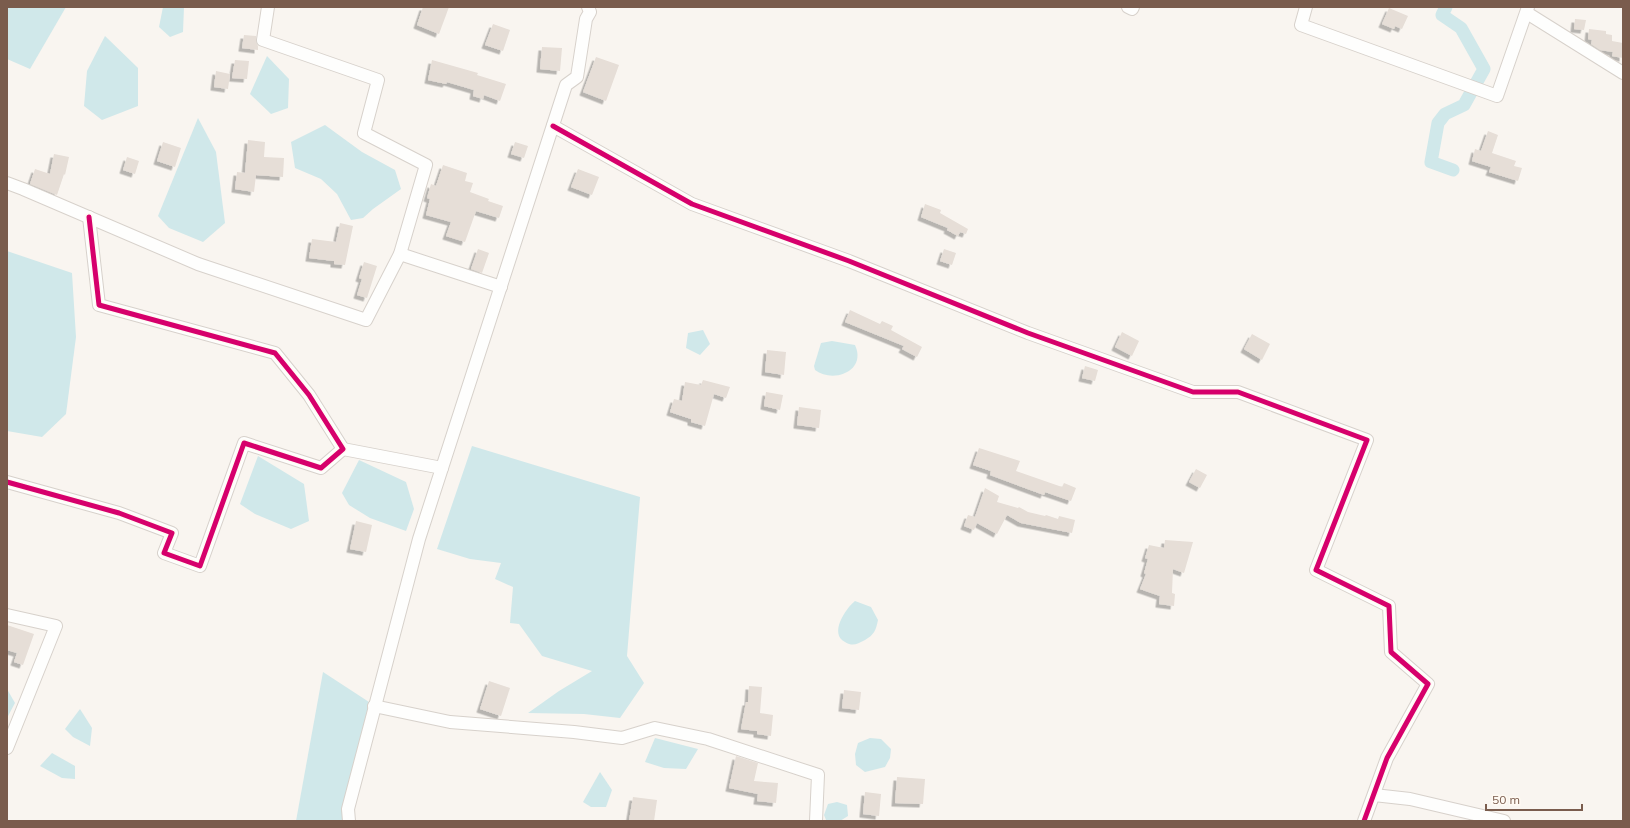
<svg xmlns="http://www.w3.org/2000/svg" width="1630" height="828" font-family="Mulish,sans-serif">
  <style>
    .water { fill: #d0e8ea }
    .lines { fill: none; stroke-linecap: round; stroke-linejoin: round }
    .canal { stroke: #d0e8ea; stroke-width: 13 }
    .building { fill: #e6ded7; filter: url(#shadow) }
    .minor-casing { stroke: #d7d1cb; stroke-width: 14 }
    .minor { stroke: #fefefd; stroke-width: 12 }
    .cycleway-casing { stroke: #fffaf3; stroke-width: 8 }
    .cycleway { stroke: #d6006c; stroke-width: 5 }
  </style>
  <defs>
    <filter id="shadow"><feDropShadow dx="-3.5" dy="3.5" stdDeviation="0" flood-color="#0004"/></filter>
  </defs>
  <rect width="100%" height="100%" fill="#f9f5f0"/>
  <!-- water -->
  <g class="water">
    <path d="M7 7H66L30 69 7 59Z"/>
    <path d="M163 7H184L183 32 170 37 159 27Z"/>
    <path d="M105 36 138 68V106L102 120 84 106 87 71Z"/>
    <path d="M267 56 289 79 288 108 271 114 250 94Z"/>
    <path d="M198 118 216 152 225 223 203 242 169 228 158 216Z"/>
    <path d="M325 125 362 152 395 170 401 189 373 209 363 218 351 220 337 194 321 179 295 168 291 142Z"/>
    <path d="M7 251 72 273 76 337 66 414 42 437 7 431Z"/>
    <path d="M703 330 710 344 700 355 686 348 688 333Z"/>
    <path d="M832 341 855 345C867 371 833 384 815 370L814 366 821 343Z"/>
    <path d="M472 446 640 497 627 656 644 683 620 718 584 714 528 713 559 691 592 671 542 656 519 624 510 623 513 587 495 579 501 563 470 559 437 549Z"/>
    <path d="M258 456 304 484 309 521 291 529 255 514 240 504Z"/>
    <path d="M359 460 406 482 414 509 406 531 370 518 349 505 342 493Z"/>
    <path d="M855 601 871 607 878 620C876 630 874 635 865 640 857 644 853 647 845 642 829 634 845 609 855 601Z"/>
    <path d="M323 672 369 702 342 821H296Z"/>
    <path d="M7 689 15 703 7 718Z"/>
    <path d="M80 709 92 728 90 746 73 737 65 729Z"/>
    <path d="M655 738 698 749 686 769 664 768 645 762Z"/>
    <path d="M870 738 881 739 891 749 890 758 885 767 865 772 856 765 855 754 858 743Z"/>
    <path d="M52 753 75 766V779L62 778 40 766Z"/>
    <path d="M600 772 612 790 606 807H591L583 802Z"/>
    <path d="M837 802 847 805 848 816 840 821 826 820 824 815 828 804Z"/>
  </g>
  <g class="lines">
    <!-- canal -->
    <path class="canal" d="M1446 7 1442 15 1461 28 1484 69 1464 105 1445 114 1438 123 1431 162 1453 170"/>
  </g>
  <!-- building -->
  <g class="building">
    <path d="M423 7H449L439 34 417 25Z"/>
    <path d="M1389 8 1408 16 1402 29 1395 26 1394 29 1382 24Z"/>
    <path d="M1575 19 1586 20 1584 30 1574 29Z"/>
    <path d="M493 24 510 30 503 51 485 45Z"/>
    <path d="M1589 29 1606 31V34L1612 35V41L1623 43V58L1612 56 1613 52 1600 50 1591 44 1592 40 1588 39Z"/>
    <path d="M244 35 256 36V42L258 46V50L242 48Z"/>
    <path d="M542 47 562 48 560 71 540 69Z"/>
    <path d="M596 57 619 65 606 101 583 92Z"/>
    <path d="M235 60 249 61 247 79 232 78Z"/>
    <path d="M432 60 478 73 477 75 506 84 500 101 484 95 483 99 473 96 474 90 447 82 446 84 428 80Z"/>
    <path d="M216 71 230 74 228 89 214 87Z"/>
    <path d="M1488 131 1498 135 1492 153 1516 161 1514 166 1522 168 1518 181 1489 172 1491 167 1472 161 1475 149 1481 151Z"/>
    <path d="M248 140 265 142 264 157 284 158 283 177 256 175 254 192 235 189 237 172 245 173Z"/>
    <path d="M163 142 181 148 175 167 157 161Z"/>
    <path d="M515 142 528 146 524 158 511 154Z"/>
    <path d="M54 154 69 157 65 175 64 174 57 195 30 184 35 169 50 174Z"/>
    <path d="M127 157 139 161 135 174 123 170Z"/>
    <path d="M443 165 467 173 465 181 473 183 470 192 489 199 488 201 503 206 499 218 476 211 465 242 446 236 451 222 426 215 430 199 427 198 431 184 436 186Z"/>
    <path d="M578 169 599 177 592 195 571 187Z"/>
    <path d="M925 204 941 210 940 213 968 229 966 234 960 232 958 236 947 230 948 228 921 217Z"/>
    <path d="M340 223 353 226 345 265 334 264V261L309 258 312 239 336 242Z"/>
    <path d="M478 249 489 253 482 273 471 269Z"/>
    <path d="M944 249 956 253 952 265 940 261Z"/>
    <path d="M364 262 377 266 367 298 357 295 362 279 359 278Z"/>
    <path d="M850 310 880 324 882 321 893 326 891 330 922 347 917 357 902 349 904 346 845 322Z"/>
    <path d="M1122 332 1139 341 1132 356 1115 347Z"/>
    <path d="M1252 334 1270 344 1262 360 1244 349Z"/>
    <path d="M767 350 786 352 784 375 765 372Z"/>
    <path d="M1085 366 1098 370 1095 381 1082 378Z"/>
    <path d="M703 380 730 387 726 398 714 394 705 426 691 422V419L670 412 674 399 682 401 685 382 701 385Z"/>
    <path d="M766 392 783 395 780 410 764 406Z"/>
    <path d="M799 407 821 410 819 428 797 425Z"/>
    <path d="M979 448 1020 461 1016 471 1062 487 1064 483 1076 488 1071 501 1045 492 1044 495 990 475 991 471 973 465Z"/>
    <path d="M1196 469 1207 475 1200 488 1189 482Z"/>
    <path d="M985 488 999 496 997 502 1018 508 1019 507 1028 512 1045 516 1046 515 1058 519 1059 516 1075 520 1072 533 1021 523 1007 515 997 534 977 523 974 530 964 526 968 515 975 517Z"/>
    <path d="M356 521 372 525 366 552 350 549Z"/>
    <path d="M1165 540 1193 542 1184 573 1173 569 1172 593 1175 594 1174 606 1159 604 1160 596 1140 589 1146 574 1144 573 1148 559 1145 558 1149 545 1164 548Z"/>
    <path d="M7 625 34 634 23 665 14 662 17 653 7 650Z"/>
    <path d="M489 681 510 688 501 716 480 709Z"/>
    <path d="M749 686 762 687 760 713 773 715 771 736 757 734V731L741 729 746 702H748Z"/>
    <path d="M844 690 861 692 859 710 842 708Z"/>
    <path d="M736 756 758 763 754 781 778 783 776 803 757 801 758 794 729 788Z"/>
    <path d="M897 777 925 779 923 804 895 803Z"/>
    <path d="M865 792 881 794 879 816 863 814Z"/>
    <path d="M633 797 657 800 654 821H629Z"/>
  </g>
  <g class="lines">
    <!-- minor casing -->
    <g class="minor-casing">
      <g id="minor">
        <path d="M1128 7 1132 9 1133 7"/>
        <path d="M1306 7 1301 25 1497 96 1528 7"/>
        <path d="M1527 13 1623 73"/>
        <path d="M553 126 692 204 849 261 1028 333 1193 392H1238L1367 440 1316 570 1389 606 1391 652 1428 684 1387 758 1364 821"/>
        <path d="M7 183 23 189 198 264 366 320 400 254 426 165 364 133 378 80 263 40 268 7"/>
        <path d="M400 254 501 287"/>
        <path d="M343 449 442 468"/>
        <path d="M7 482 119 513 172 533 164 553 200 566 244 443 321 468 343 449 309 395 275 353 99 305 89 217"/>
        <path d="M7 615 56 626 7 748"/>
        <path d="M374 706 450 722 574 732 622 738 655 728 708 739 818 775 816 821"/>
        <path d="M1374 795 1410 799 1504 821"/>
        <path d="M349 821 348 809 419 539 566 85 577 77 586 19 590 12 588 7"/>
      </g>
    </g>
    <!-- minor -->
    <use href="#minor" class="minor"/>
    <!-- cycleway casing -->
    <g class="cycleway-casing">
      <g id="cycleway">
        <path d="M553 126 692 204 849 261 1028 333 1193 392H1238L1367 440 1316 570 1389 606 1391 652 1428 684 1387 758 1364 821"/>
        <path d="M7 482 119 513 172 533 164 553 200 566 244 443 321 468 343 449 309 395 275 353 99 305 89 217"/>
      </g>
    </g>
    <!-- cycleway -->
    <use href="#cycleway" class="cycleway"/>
  </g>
  <!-- border -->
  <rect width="1630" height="828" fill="none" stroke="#7a5c4d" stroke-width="16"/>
  <!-- scale -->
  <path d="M1486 804v6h96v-6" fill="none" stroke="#7a5c4d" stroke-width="2"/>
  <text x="1492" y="804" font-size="12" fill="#7a5c4d" stroke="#fffaf3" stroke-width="3" paint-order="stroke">50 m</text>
</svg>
